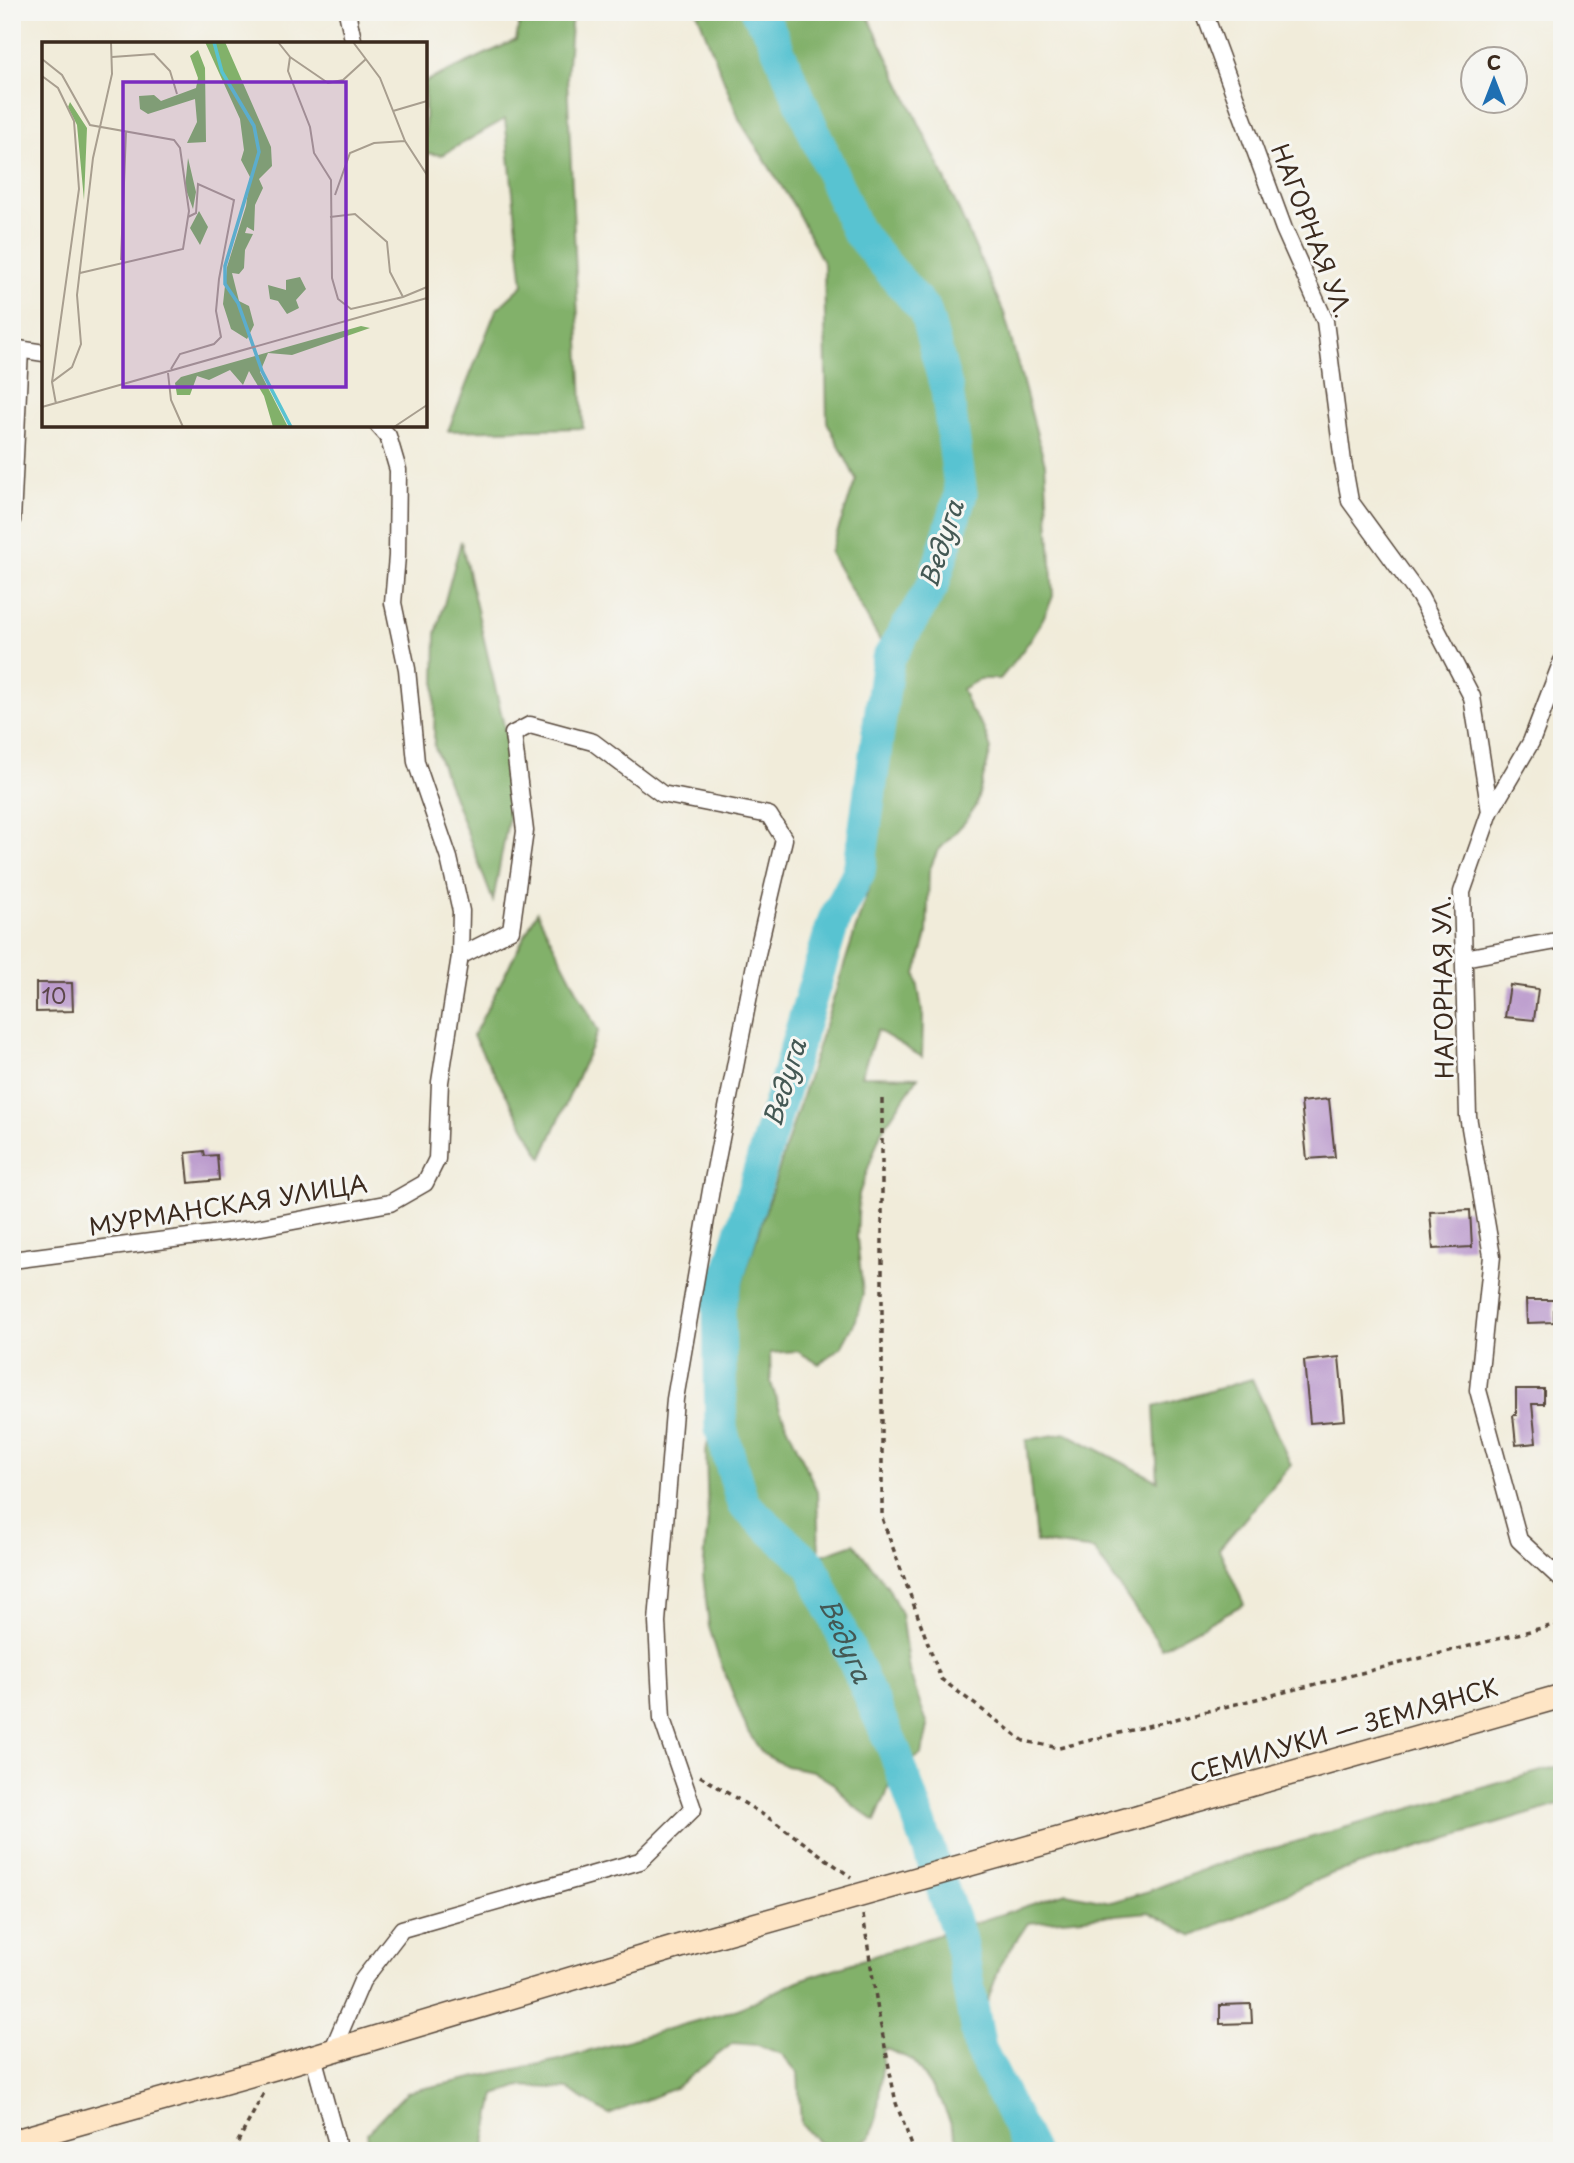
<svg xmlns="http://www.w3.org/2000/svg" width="1574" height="2163" font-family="'Playpen Sans',sans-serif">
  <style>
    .forest { fill: #82b16a; stroke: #5e6e44; stroke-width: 2 }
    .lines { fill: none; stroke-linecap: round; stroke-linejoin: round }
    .river { stroke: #58c3d1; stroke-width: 33 }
    .building { fill: #ba99cc }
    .street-casing { stroke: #56473a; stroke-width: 19 }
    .secondary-casing { stroke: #56473a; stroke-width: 26 }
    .path { stroke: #56473a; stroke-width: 3.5; stroke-dasharray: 5 5; stroke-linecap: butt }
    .street { stroke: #fff; stroke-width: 16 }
    .secondary { stroke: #fee5c5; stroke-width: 23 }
    .secondary-bridge-casing { stroke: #56473a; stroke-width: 26; stroke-linecap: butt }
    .secondary-bridge { stroke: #fee5c5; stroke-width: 23 }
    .labels { text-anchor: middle; stroke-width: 6; stroke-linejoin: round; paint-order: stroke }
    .number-label { font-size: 21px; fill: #5b464a }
    .street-label { font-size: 24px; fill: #3b2a1e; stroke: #f6f6f2 }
    .water-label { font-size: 26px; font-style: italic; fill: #445854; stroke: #f6f6f2 }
    .inset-river { fill: none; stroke: #58c3d1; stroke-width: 3.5 }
    .inset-road { fill: none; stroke: #a89e8f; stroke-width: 2 }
    .view { fill: #7b2cbf; fill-opacity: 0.15; stroke: #7b2cbf; stroke-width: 3.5 }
    .inset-edge { fill: none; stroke: #3b2a1e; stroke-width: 3.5 }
  </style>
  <rect width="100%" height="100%" fill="#f6f6f2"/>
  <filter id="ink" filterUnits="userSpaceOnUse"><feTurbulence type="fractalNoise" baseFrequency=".0143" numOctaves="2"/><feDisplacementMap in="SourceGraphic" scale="14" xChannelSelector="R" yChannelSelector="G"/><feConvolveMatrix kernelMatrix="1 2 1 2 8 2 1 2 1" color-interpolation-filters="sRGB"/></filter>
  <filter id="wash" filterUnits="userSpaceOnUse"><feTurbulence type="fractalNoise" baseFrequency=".00686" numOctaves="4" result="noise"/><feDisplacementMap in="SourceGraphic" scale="28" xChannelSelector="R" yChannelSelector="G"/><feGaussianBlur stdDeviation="1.57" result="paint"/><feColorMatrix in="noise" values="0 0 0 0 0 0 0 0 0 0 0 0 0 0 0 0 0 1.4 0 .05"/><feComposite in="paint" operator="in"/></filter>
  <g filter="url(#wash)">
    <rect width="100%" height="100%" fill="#f1ecda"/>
    <!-- forest -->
    <g class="forest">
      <path d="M521 12H572L567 77 583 428 448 431 496 310 523 285 505 119 442 155 425 153V82L516 40Z"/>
      <path d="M697 12H866L938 163 1004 313 1045 464 1053 596C1042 627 1021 654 1000 679H980L962 689 970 709 983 727 991 749 976 805 965 822 937 852 929 871 927 934 916 974 923 1016 922 1057 877 1030 861 1076 918 1077 881 1132 859 1194 857 1239 863 1293 856 1320 842 1346 819 1364 797 1351 770 1353 771 1383 780 1410 817 1491 819 1556 854 1544 888 1587 901 1614 909 1671 928 1726 922 1754 897 1769 875 1821 853 1805 835 1785 813 1771 786 1766 763 1754 748 1732 718 1656 709 1627 703 1574 708 1519 706 1451 732 1315 872 878 899 674 830 553 856 479 827 422 824 264 794 206 740 121Z"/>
      <path d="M461 541 516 777 493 901 434 745 436 634Z"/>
      <path d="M537 912 598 1031 542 1158 473 1036Z"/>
      <path d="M1252 1379 1291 1465 1219 1549 1244 1604 1162 1648 1094 1550 1036 1542 1026 1440 1066 1433 1158 1481 1154 1407Z"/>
      <path d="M1562 1765V1804L1330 1874 1193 1936 1149 1912 1028 1923 1001 1963 968 2057 1016 2151H963L942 2103 913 2060 884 2048 877 2117 870 2138 845 2147 820 2144 801 2124 798 2073 782 2054 758 2045 733 2043 675 2088 609 2115 568 2089 520 2086 495 2095 483 2151H370L367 2133 407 2092 559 2060 738 2009 803 1979 1066 1893 1111 1902 1149 1891 1212 1866Z"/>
    </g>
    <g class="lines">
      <!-- river -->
      <path class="river" id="s1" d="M757 12 770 31 857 231 925 311 947 390 961 494 933 585 888 659 859 872 834 920 719 1306 721 1429 743 1504 811 1565 895 1752 959 1936 980 2049 1031 2151"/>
    </g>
    <g id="blocks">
      <!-- building -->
      <g class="building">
        <path d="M36 983H72L73 1011 36 1012Z"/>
        <path d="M1510 985 1538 989 1534 1020 1505 1017Z"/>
        <path d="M1329 1099 1335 1157 1307 1159 1301 1102Z"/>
        <path d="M204 1151 205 1156 217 1155 219 1180 189 1183 186 1153Z"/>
        <path d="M1470 1210 1472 1247 1433 1249 1430 1212Z"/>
        <path d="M1526 1300H1554V1322L1527 1323Z"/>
        <path d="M1339 1357 1345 1420 1310 1423 1304 1361Z"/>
        <path d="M1516 1389H1544V1404H1532L1536 1443 1516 1445 1513 1415H1516Z"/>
        <path d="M1251 2004 1252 2023 1220 2024V2005Z"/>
      </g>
    </g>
  </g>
  <g filter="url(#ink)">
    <use href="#blocks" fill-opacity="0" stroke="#56473a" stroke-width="2"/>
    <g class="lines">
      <!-- street casing -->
      <g class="street-casing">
        <g id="street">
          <path d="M347 12 354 44"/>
          <path d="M1204 12 1284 229 1325 321 1343 462 1350 501 1420 597 1472 697 1490 812 1462 892 1468 1116 1492 1256 1478 1390 1519 1540 1562 1580"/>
          <path d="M12 348 44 353"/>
          <path d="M12 521 20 349"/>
          <path d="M1490 812 1531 742 1562 661"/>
          <path d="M1464 958 1562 940"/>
          <path d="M12 1260 251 1229 390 1203 425 1183 437 1159 440 1082 460 956 461 911 449 858 416 762 407 669 393 603 397 556 398 470 388 436 378 425"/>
          <path d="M332 2051 362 1981 402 1929 640 1861 693 1809 662 1719 657 1622 675 1399 711 1190 757 954 784 839 769 815 662 794 593 742 530 725 513 734 525 831 511 930 460 956"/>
          <path d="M313 2056 339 2151"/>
        </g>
      </g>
      <!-- secondary casing -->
      <g class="secondary-casing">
        <g id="secondary">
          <path d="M1140 1816 1562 1696"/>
          <path d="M12 2142 278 2067 687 1944"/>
        </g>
      </g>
      <!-- path -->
      <g class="path">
        <path d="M882 1099V1518L941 1679 1024 1741 1059 1748 1562 1623"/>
        <path d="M700 1776 775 1822 851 1877"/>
        <path d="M863 1915 878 2011 896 2103 914 2151"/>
        <path d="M233 2151 265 2091"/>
      </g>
      <!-- street -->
      <use href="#street" class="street"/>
      <!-- secondary -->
      <use href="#secondary" class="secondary"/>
      <!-- secondary-bridge casing -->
      <g class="secondary-bridge-casing">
        <path id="secondary-bridge" d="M687 1944 1140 1816"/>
      </g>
      <!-- secondary-bridge -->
      <use href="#secondary-bridge" class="secondary-bridge"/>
    </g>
  </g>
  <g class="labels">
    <!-- number labels -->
    <g class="number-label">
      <text x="54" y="1004">10</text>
    </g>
    <!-- street labels -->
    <g class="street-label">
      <text transform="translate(1311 231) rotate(69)" y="8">НАГОРНАЯ УЛ.</text>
      <text transform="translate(1444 987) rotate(-91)" y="8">НАГОРНАЯ УЛ.</text>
      <text transform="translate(228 1206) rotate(-9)" y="8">МУРМАНСКАЯ УЛИЦА</text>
      <text transform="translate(1344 1731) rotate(-16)" y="8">СЕМИЛУКИ — ЗЕМЛЯНСК</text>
    </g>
    <!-- water labels -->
    <g class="water-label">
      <text transform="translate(942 544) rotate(-72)" y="9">Ведуга</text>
      <text transform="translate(785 1083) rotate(-73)" y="9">Ведуга</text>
      <text dy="9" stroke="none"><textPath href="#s1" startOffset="1762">Ведуга</textPath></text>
    </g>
  </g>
  <!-- overview -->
  <g transform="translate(42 42)">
    <rect width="385" height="385" fill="#f1ecda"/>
    <path d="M163 0H183L229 105 230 124 217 137 221 146 213 163 212 189 205 185 203 191 211 192 203 208 202 226 197 232 190 231 197 259 207 264 212 283 205 297 189 287 181 262 185 225 204 164 208 135 199 118 202 108 198 77ZM156 8 163 26 164 100 145 101 155 80 153 57 106 72 98 67 97 54 112 53 119 59 154 46 156 36 148 14ZM28 60 45 86 42 158 35 83 26 65ZM146 116 154 150 151 167 143 145ZM157 169 166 185 158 203 148 186ZM258 235 264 247 254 258 257 266 245 272 236 259 228 257 226 243 244 248V238ZM319 284 328 286 250 313 226 311 218 330 246 385H231L222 354 207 329 201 343 188 328 167 338 155 334 148 353H135L133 341 139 335Z" fill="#82b16a"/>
    <path class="inset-river" d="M172 0 180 30 212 84 217 110 183 224V242L196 261 220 329 249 385"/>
    <path class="inset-road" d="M236 0 248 15 246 29 268 85 272 111 289 138 290 236 296 257 309 267 361 255 385 245M311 0 338 36 363 99 385 133M70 15 112 12 128 29 135 52M248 15 286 41 301 38 324 17M0 17 20 33 48 83 132 98 138 106 147 169 141 207 38 231M0 34 16 46 32 79 37 147 10 340M351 69 385 59M293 153 308 111 332 101 363 99M288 175 313 172 345 200 348 230 361 255M79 218 84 89M129 327 138 312 172 302 179 295 174 269 177 237 192 158 156 142 154 171 146 175M126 331 129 358 141 385M14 362 10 340 30 325 39 302 35 253 51 116 70 32 69 0M0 365 385 256M352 385 385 363"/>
    <path class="view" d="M81 40H304V345H81Z"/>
    <rect width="385" height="385" class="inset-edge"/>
  </g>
  <!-- margin -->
  <rect width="1574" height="2163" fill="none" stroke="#f6f6f2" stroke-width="42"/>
  <!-- north arrow -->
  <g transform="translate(1494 80)"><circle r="33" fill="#f6f6f2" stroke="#aba49d" stroke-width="2"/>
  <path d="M0-5L12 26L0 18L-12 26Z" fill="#1f6fb2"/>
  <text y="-10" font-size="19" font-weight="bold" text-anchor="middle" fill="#3b2a1e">С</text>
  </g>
</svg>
